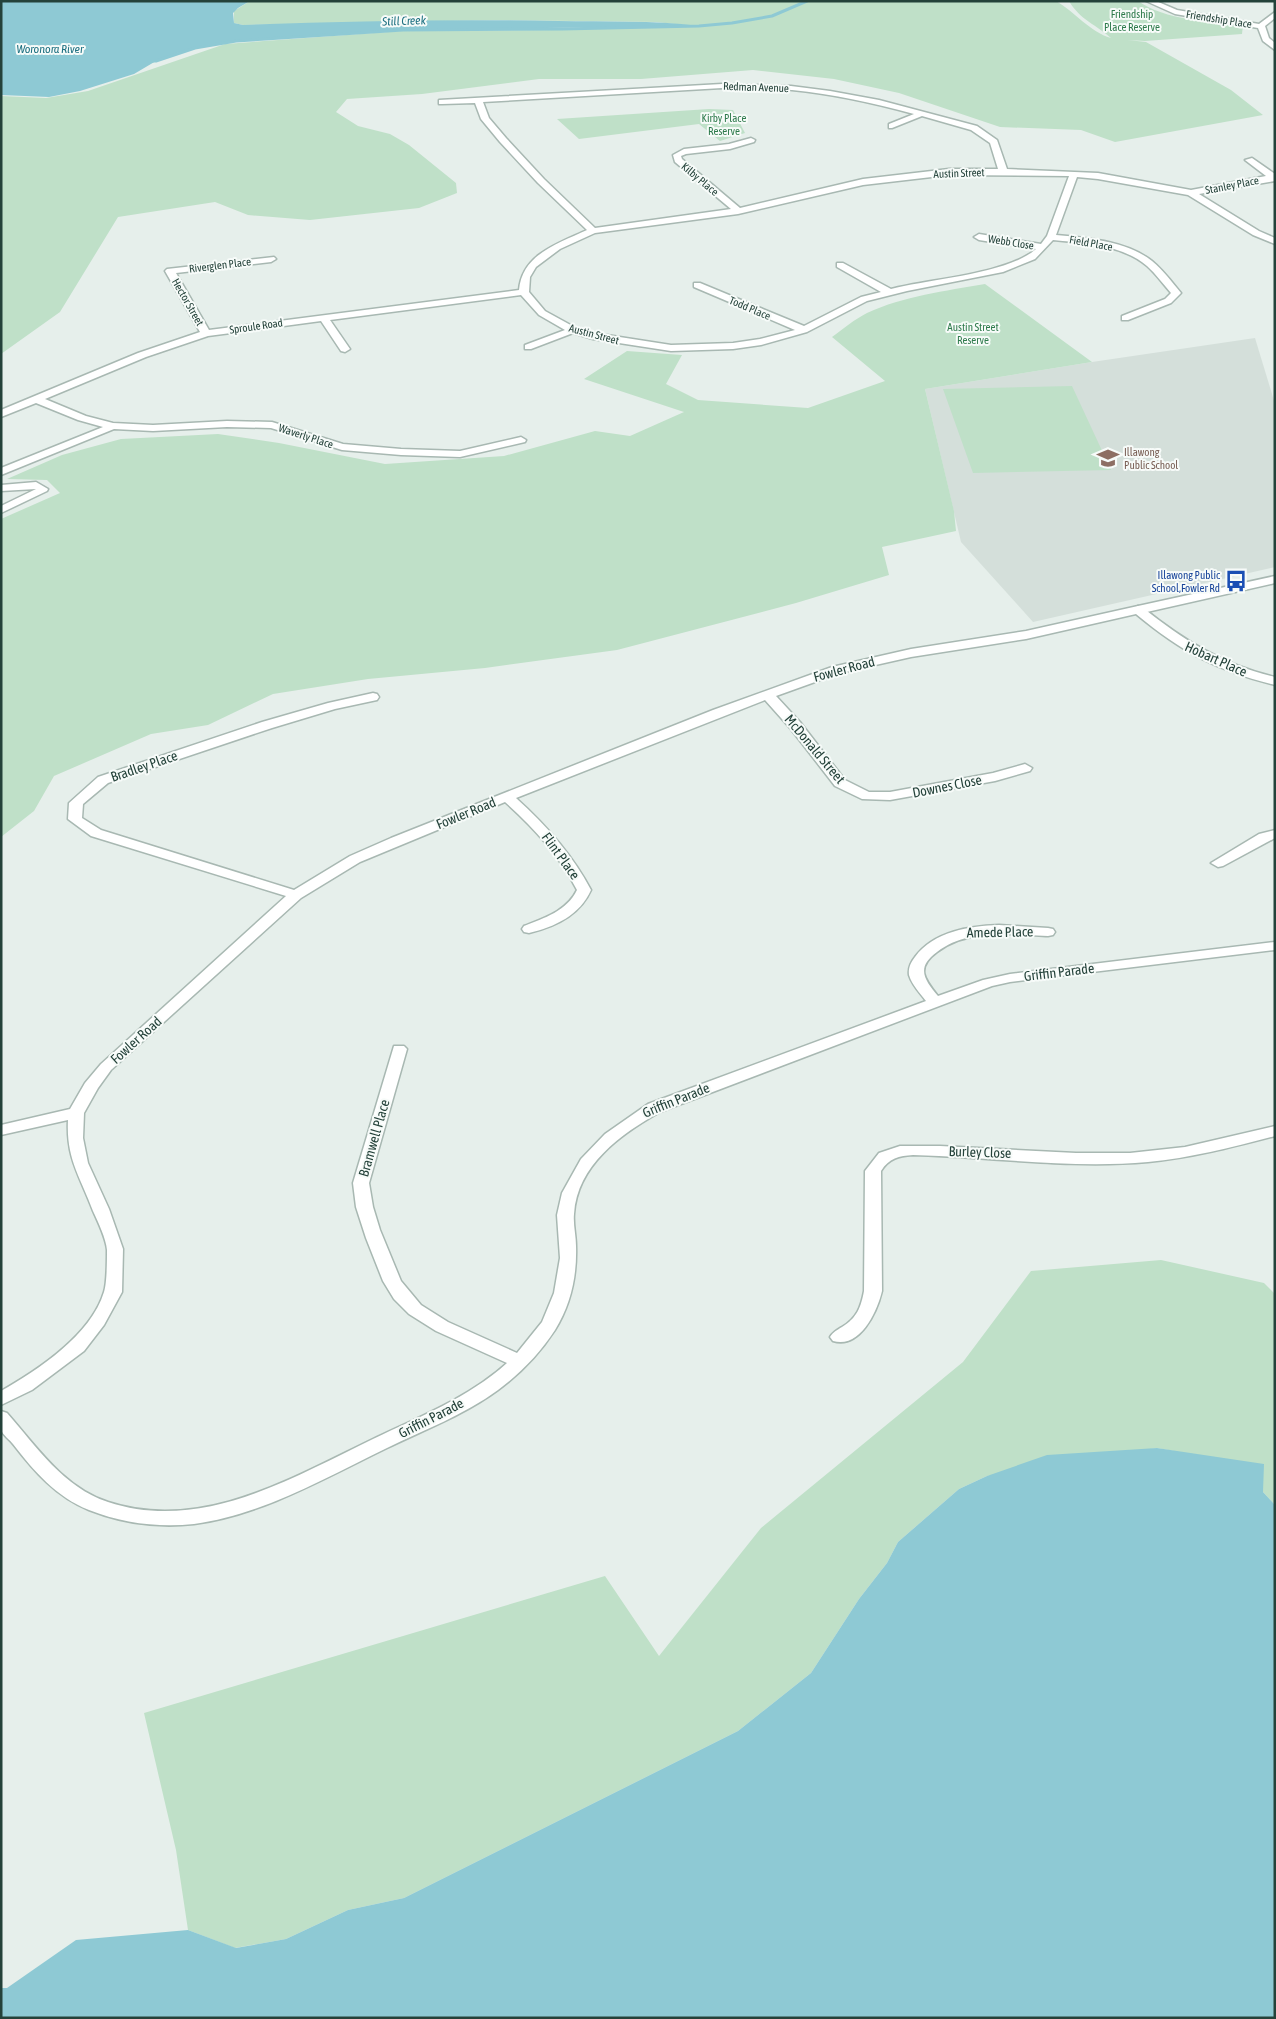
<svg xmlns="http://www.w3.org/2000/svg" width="1276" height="2019" font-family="'Asap Condensed',sans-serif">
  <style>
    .built { fill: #d4dfda }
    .green { fill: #bfe0c8 }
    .water { fill: #8ec9d4 }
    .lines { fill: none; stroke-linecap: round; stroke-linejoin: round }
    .stream { stroke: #8ec9d4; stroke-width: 3 }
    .minor-casing { stroke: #a8b8b2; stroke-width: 3 }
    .tertiary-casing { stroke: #a8b8b2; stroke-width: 3 }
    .minor { fill: #fff; fill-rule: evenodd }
    .tertiary { fill: #fff; fill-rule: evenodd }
    .labels { text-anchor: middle; stroke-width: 4; stroke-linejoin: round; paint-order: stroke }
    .far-park-label { font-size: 11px; fill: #2d7a4b; stroke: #f7fbf9 }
    .far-street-label { font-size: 11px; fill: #24423a; stroke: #f7fbf9 }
    .far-education-label { font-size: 11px; fill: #785e54; stroke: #f7fbf9; text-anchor: start }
    .far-transit-label { font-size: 11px; fill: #164399; stroke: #f7fbf9; text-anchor: end }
    .far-water-label { font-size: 12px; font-style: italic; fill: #1c6f80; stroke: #f7fbf9 }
    .street-label { font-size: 14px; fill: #24423a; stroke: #f7fbf9 }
  </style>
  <rect width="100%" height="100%" fill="#e6efeb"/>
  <!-- built -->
  <path class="built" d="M1255 338 1275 404V567L1033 622 961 542 925 389 1092 362Z"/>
  <!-- green -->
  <g class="green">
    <path d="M250 1H1056C1075 12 1090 32 1111 38 1097 25 1080 20 1069 1H1138C1164 20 1212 22 1243 25L1242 34 1145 41 1128 40 1146 42 1231 90 1263 115 1115 142 1081 130 1000 127 899 93 834 79 753 70 641 79H539L422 94 347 99 336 112 358 126 390 134 409 145 456 183 457 193 419 208 310 220 248 215 215 202 118 217 60 312 1 354V96L46 98 88 91 225 44 401 31 552 30 694 26 656 22 497 20 243 25 234 23V11Z"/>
    <path d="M709 109 733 110 745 133 720 141 699 124 579 139 557 119Z"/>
    <path d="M985 284 1092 362 925 389 954 511 956 531 882 547 889 575 796 603 617 650 485 668 368 679 273 694 208 725 151 734 54 776 34 811 1 837V519L60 493 47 480 7 479 62 455 121 439 218 434 279 443 385 464 504 456 595 431 630 436 684 412 584 379 627 351 682 355 666 384 698 400 808 408 885 381 832 337C843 329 855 319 867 313 904 296 945 291 985 284Z"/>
    <path d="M1072 386 1111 470 973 473 943 389Z"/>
    <path d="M1161 1260 1264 1283 1275 1294V1505L1263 1492 1174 1451 1157 1448 987 1476 959 1489 898 1542 887 1563 859 1599 811 1673 738 1731 404 1898 348 1910 286 1939 235 1948 188 1930 176 1850 144 1713 605 1576 659 1656 761 1528 963 1362 1031 1271Z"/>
  </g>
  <!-- water -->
  <g class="water">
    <path d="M1 1H250L238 8 233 13 234 23 243 25C348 21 453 19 558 21 605 22 652 20 699 26L403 30 232 41 202 46 177 53 156 61 134 74 80 91 49 97 1 95Z"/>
    <path d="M1157 1448 1264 1464 1263 1492 1275 1505V2018H1V1988H7L76 1940 188 1930 236 1948 286 1939 348 1910 404 1898 738 1731 811 1673 859 1599 887 1563 898 1542 959 1489 987 1476 1047 1455Z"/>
  </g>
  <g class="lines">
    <!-- stream -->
    <path class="stream" d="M149 61H156L195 48 236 41 403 30 562 29 699 26 732 23 772 16 807 1"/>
    <!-- minor casing -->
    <g class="minor-casing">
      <g id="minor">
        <path d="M1146 1H1156L1177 10 1259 24 1275 12V18L1265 26 1269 38 1275 43V50L1263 41 1258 28 1175 14Z"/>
        <path d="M722 84 791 86 830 91 879 100 977 126 997 140 1007 169 1098 173 1191 190 1266 176 1245 160 1252 158 1275 174V181L1199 194 1259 231 1275 238V244L1253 235 1188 195 1098 179 1077 177 1056 235C1088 238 1127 241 1152 261 1163 270 1172 282 1181 293L1171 303 1128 320H1122V316L1165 299 1171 293C1163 284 1156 274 1147 266 1123 245 1084 243 1053 240L1035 259 1003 272 907 291 867 301 807 332 761 345 733 349 671 351 593 339 573 333 531 349H525V345L565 330 539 315 521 295 330 320 350 349 345 352 341 351 321 321 208 336 146 357 45 399 86 416 113 423 153 425 227 421 272 422 343 444 401 449 460 451 521 437 526 440 525 442 460 457 401 455 342 450 271 428 227 427 153 431 114 429 1 475V468L103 427 78 420 36 403 1 417V410L138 353 200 332 165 271 167 269 274 257 276 259 271 262 176 273 209 330 519 290C522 254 559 243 587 230L538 183 500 142 481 119 475 103 442 104H439V100ZM722 88C745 89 769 88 792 90 833 94 874 103 914 114L889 124V128H892L922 116 971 130 990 143 998 169H949L863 179 740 208 682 159 681 156 686 154 730 149 754 142 755 140 751 138 729 144 684 149 673 155 675 162 731 209 595 228 544 179 506 138 489 118 483 102ZM949 175 1069 176 1047 236 1041 244 979 234 974 237 979 240 1036 249C1008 274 929 279 891 289L843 263H837V267L881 292 861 297 804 326 700 283H694V287L795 330 760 339 733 343 671 345 594 333 576 328 545 311 529 292 530 277 536 267 560 249 595 233 738 214 863 185Z"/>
        <path d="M36 482 48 489 47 491 1 513V506L36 489 1 491V485Z"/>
        <path d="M1138 606 1142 607C1183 640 1223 665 1275 677V685C1217 671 1182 652 1136 614L1026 639 911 657 840 673 776 696 800 722 845 780 869 792H890L993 773 1025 764 1032 768 1030 771 995 781 890 800 862 799 835 786 790 728 765 700 516 798C546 825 572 854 591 890 580 915 555 927 529 933L524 932 522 929 524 926C544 918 567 911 577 890 559 855 534 828 505 802L360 862 301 898 111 1070 98 1088 84 1113 83 1138 88 1163 109 1209 123 1249 122 1292 104 1325 84 1351 32 1390 1 1405V1391C38 1370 91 1335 104 1292 107 1283 107 1260 107 1250 106 1238 98 1222 93 1211 80 1176 66 1159 68 1120L1 1135V1125L70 1109 85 1083 101 1064 286 896 91 836 68 819 69 803 98 777 262 722 328 703 373 693 377 694 379 697 377 700 335 709 272 728 108 783 83 804 82 818 101 830 294 890 350 856 391 838 713 710 832 667 911 649 1026 631Z"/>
        <path d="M1275 830V838L1223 866 1218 867 1211 863 1259 834Z"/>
        <path d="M999 925 1048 928 1053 929 1055 932 1053 935 1048 936C1010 934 969 928 937 952 915 968 925 980 938 996L983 980 1010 974 1275 942V950L1010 982 992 986 660 1112C621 1134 577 1165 574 1214 573 1225 576 1235 576 1246 577 1276 571 1304 555 1330 540 1353 520 1374 498 1390 464 1415 424 1430 387 1448 325 1478 262 1515 194 1524 159 1528 122 1523 89 1510 56 1497 34 1471 13 1444 10 1440 3 1435 1 1430 0 1425 1 1417 1 1411L7 1413C37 1447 63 1487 108 1502 201 1533 292 1478 373 1439 419 1417 468 1398 507 1363L436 1331 409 1314 394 1299 383 1281 366 1238 356 1207 353 1183 394 1046H404L407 1049 369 1183 373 1207 380 1230 401 1281 421 1305 448 1322 517 1353 542 1322 554 1293 560 1258 557 1215 562 1193 581 1159 605 1134 648 1104 926 1001C920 993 912 985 909 975 908 968 911 962 915 957 934 931 970 926 999 925Z"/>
        <path d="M1275 1126V1136C1233 1147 1191 1158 1148 1162 1070 1169 991 1157 913 1155 899 1156 889 1158 881 1171L882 1291C877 1312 860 1349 833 1341L830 1337C833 1332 837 1330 842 1327 857 1318 861 1307 864 1291L865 1171 879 1153 900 1146H940L1076 1153H1130L1185 1147Z"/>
      </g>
    </g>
    <!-- tertiary casing -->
    <g class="tertiary-casing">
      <path id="tertiary" d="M1275 576V583L1138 614 1132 610 1138 606Z"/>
    </g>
    <!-- minor -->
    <use href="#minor" class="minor"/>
    <!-- tertiary -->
    <use href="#tertiary" class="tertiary"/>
  </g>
  <!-- icons -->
  <defs>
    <g id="school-bare" transform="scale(1.725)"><path d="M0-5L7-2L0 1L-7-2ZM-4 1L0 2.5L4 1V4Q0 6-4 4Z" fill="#8d6e63" stroke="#f7fbf9" stroke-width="2.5" paint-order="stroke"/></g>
    <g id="bus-bare" transform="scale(1.725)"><path d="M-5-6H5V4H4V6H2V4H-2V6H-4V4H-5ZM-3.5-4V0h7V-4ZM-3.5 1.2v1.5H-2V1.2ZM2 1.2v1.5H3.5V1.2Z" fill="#1a4fb4" stroke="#f7fbf9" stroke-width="2.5" paint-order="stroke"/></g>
  </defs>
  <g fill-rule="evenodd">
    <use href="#school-bare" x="1108" y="458"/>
    <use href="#bus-bare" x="1236" y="581"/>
  </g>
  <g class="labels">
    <!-- far-park labels -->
    <g class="far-park-label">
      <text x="1132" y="18">Friendship<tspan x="1132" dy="13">Place Reserve</tspan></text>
      <text x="724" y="122">Kirby Place<tspan x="724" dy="13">Reserve</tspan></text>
      <text x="973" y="331">Austin Street<tspan x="973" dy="13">Reserve</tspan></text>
    </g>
    <!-- far-street labels -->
    <g class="far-street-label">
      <text transform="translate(1219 19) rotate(9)" y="4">Friendship Place</text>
      <text transform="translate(756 87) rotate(2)" y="4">Redman Avenue</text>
      <text transform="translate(959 173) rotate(-2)" y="4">Austin Street</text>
      <text transform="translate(700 179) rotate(40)" y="4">Kilby Place</text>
      <text transform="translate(1232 185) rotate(-11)" y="4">Stanley Place</text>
      <text transform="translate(1011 242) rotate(9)" y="4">Webb Close</text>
      <text transform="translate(1091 243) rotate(10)" y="4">Field Place</text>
      <text transform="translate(220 265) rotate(-7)" y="4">Riverglen Place</text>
      <text transform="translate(188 302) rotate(60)" y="4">Hector Street</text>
      <text transform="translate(750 308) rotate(23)" y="4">Todd Place</text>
      <text transform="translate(256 326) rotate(-8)" y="4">Sproule Road</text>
      <text transform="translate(594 334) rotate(15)" y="4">Austin Street</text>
      <text transform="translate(306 436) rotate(18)" y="4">Waverly Place</text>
    </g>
    <!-- far-education labels -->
    <g class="far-education-label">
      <text x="1124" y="456">Illawong<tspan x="1124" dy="13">Public School</tspan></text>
    </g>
    <!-- far-transit labels -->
    <g class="far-transit-label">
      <text x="1220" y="579">Illawong Public<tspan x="1220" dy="13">School,Fowler Rd</tspan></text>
    </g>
    <!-- far-water labels -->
    <g class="far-water-label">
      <text transform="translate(404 21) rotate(-2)" y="4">Still Creek</text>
      <text x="50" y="53">Woronora River</text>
    </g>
    <!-- street labels -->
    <g class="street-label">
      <text transform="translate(1216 659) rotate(24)" y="5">Hobart Place</text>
      <text transform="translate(844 669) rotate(-15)" y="5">Fowler Road</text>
      <text transform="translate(815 749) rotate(50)" y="5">McDonald Street</text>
      <text transform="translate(144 766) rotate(-19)" y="5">Bradley Place</text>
      <text transform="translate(947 786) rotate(-11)" y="5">Downes Close</text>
      <text transform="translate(466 813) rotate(-22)" y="5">Fowler Road</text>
      <text transform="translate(561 856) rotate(54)" y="5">Flint Place</text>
      <text transform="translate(1000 932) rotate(-1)" y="5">Amede Place</text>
      <text transform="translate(1059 972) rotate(-7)" y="5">Griffin Parade</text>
      <text transform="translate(136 1040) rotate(-42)" y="5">Fowler Road</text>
      <text transform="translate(676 1100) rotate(-22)" y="5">Griffin Parade</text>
      <text transform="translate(374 1138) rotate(-74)" y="5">Bramwell Place</text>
      <text transform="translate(980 1152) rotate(2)" y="5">Burley Close</text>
      <text transform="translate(431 1418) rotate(-27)" y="5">Griffin Parade</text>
    </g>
  </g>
  <!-- border -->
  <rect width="1276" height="2019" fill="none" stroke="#24423a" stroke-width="5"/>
</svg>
